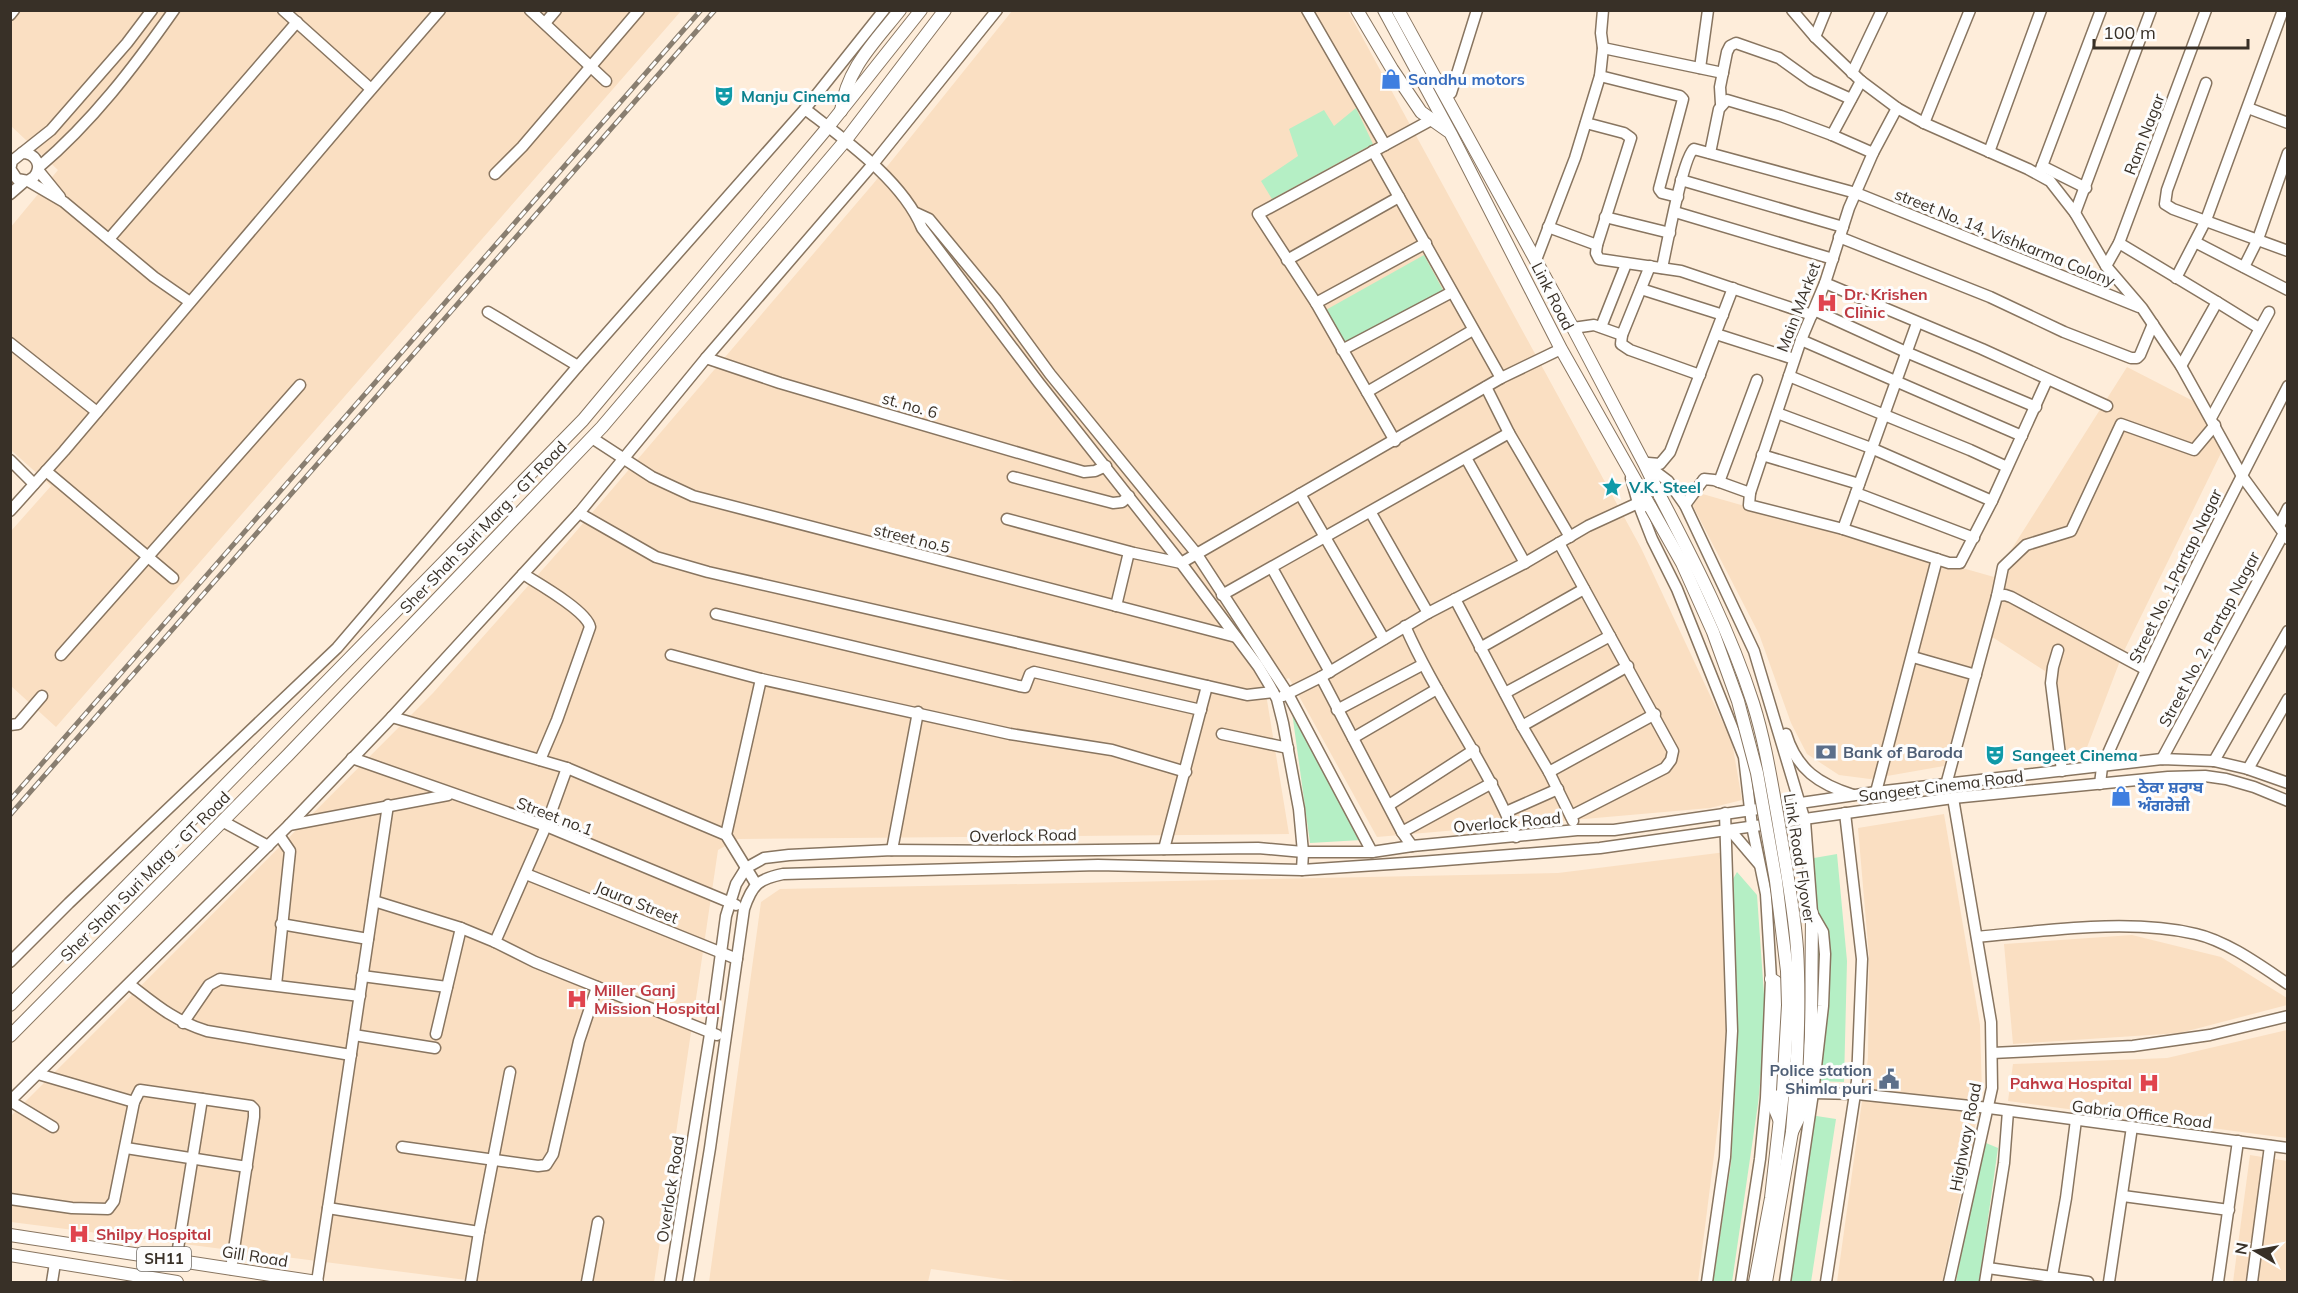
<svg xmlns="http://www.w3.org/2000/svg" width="2298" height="1293" font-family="Mulish,'Noto Sans Gurmukhi',sans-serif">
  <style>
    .built { fill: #fadfc2 }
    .green { fill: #b5efc5 }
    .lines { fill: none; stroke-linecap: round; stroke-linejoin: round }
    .minor-casing { stroke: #887560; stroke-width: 13 }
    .major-casing { stroke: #887560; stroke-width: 14 }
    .minor { stroke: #fff; stroke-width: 10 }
    .major { stroke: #fff; stroke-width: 12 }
    .rail-casing { stroke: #897e70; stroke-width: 5 }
    .rail { stroke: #fdfdfd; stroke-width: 3; stroke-dasharray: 9; stroke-linecap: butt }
    .major-bridge-casing { stroke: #887560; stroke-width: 14; stroke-linecap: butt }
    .major-bridge { stroke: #fff; stroke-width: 12 }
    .labels { text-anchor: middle; stroke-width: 6; stroke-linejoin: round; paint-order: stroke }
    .shield { fill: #fdfdfd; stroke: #736e67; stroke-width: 1.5 }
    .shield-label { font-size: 15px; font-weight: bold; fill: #383027 }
    .shop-label { font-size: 16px; font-weight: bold; fill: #366cbe; stroke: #fdfdfd; text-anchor: start }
    .culture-label { font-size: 16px; font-weight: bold; fill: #0d838f; stroke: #fdfdfd; text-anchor: start }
    .street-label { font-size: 16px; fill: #383027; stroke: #fdfdfd }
    .health-label { font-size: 16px; font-weight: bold; fill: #be3a42; stroke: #fdfdfd; text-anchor: start }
    .service-label { font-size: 16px; font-weight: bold; fill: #4e5e75; stroke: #fdfdfd; text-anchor: start }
  </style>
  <rect width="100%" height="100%" fill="#feedda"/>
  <!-- built -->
  <g class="built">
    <path d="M11 11H681L56 727 11 686V531L51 486 11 450 10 228 58 170 11 126Z"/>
    <path d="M1012 11H1348L1641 548 1732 742 1742 800 1710 808 1377 837 1289 678 1265 688 1289 834 738 839 718 850 654 1282H482L11 1222V1116L433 693 567 542 873 184Z"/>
    <path d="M2127 367 2197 403 2222 451 2123 653 2086 750H2055L2045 671 1986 633 1944 766 1870 779 1839 775 1807 754 1791 723 1759 634 1693 506 1699 493 1994 577Z"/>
    <path d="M1944 814 1980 1025 1982 1094 1942 1282H1837L1868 1058 1869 956 1858 828Z"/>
    <path d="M1726 852V1061L1698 1282H1022L931 1269 928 1282H709L761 902 780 889 1558 873Z"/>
    <path d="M2132 935 2221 957 2287 998V1005L2180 1033 2013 1044 2004 944Z"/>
    <path d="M2287 1030V1138L2008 1101 2013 1064 2167 1058Z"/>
    <path d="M2250 1155 2287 1161V1282H2233Z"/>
  </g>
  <!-- green -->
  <g class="green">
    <path d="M1356 108 1373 144 1272 199 1261 181 1298 156 1289 129 1324 110 1334 126Z"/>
    <path d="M1424 255 1443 290 1348 352 1324 311Z"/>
    <path d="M1292 712 1361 840 1310 843Z"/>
    <path d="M1837 854 1847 961 1844 1082 1815 1081 1818 961 1814 858Z"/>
    <path d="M1737 872 1757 895 1766 1023 1758 1104 1732 1282H1713L1731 1163 1738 1026 1729 886Z"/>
    <path d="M1810 1115 1836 1119 1811 1282H1784Z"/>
    <path d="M1986 1143 1998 1148 1979 1282H1956L1973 1193Z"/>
  </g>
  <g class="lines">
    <!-- minor casing -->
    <g class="minor-casing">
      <g id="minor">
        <path d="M283 10 371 89"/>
        <path d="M530 10 606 81"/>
        <path d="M1307 10 1385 145"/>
        <path d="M1792 10 1815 37 1861 81 1897 108 1924 123 2028 169 2050 181 2075 213 2106 266 2142 308 2181 366 2242 476 2288 539"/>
        <path d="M10 15 14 10"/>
        <path d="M545 23 556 10"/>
        <path d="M1815 37 1826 10"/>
        <path d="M1603 48 1723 73"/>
        <path d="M1700 68 1708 10"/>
        <path d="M1852 73 1882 10"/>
        <path d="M1600 76 1680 96 1683 99 1659 189 1662 193 1678 197"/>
        <path d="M2206 83 2167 190 2165 204 2173 209 2288 251"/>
        <path d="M1451 93 1477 10"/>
        <path d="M1721 104 1720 87 1727 52 1730 46 1736 43 1779 58 1811 81 1851 99"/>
        <path d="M1897 108 1873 153 1849 208 1825 283 1801 340 1750 493 1749 505 1843 529 1949 563H1960L1992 501 2047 380"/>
        <path d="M2248 108 2288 123"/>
        <path d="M805 109 884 10"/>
        <path d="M1586 123 1624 133 1631 138 1597 245 1596 253 1599 259 1681 271 1812 315"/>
        <path d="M1924 123 1970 10"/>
        <path d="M1832 135 1861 81"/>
        <path d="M1373 151 1501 378"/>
        <path d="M1989 152 2041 10"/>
        <path d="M22 153 51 130 127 43 152 10"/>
        <path d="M1710 153 1719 109 1727 100 1781 116 1832 135 1873 153"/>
        <path d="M2042 166 2086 188"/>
        <path d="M39 167C92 122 134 67 174 10"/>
        <path d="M10 170 12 161 22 153C36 153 43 166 34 177L28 181 17 179 11 170"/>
        <path d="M38 170 60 197"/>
        <path d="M495 174 522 147 639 10"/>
        <path d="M2039 174 2101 10"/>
        <path d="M1681 180 1843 227"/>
        <path d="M28 181 64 202 154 277 190 302"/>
        <path d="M10 194 25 181"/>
        <path d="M1675 212 1833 259"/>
        <path d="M916 213 929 219 996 300 1050 374 1196 553 1288 694 1372 852"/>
        <path d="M2075 213 2151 10"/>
        <path d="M1605 217 1670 233"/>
        <path d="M1548 227 1597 245"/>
        <path d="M1839 237 1990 297 2064 332 2131 358H2137L2140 355 2153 324"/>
        <path d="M109 239 297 22"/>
        <path d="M2195 242 2288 290"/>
        <path d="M2119 243 2217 302 2181 366"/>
        <path d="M1287 260 1399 197"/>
        <path d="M1536 260 1575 158 1600 76 1603 48 1601 33 1603 10"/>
        <path d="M1650 266 1622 335 1621 344 1630 350 1700 375"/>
        <path d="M2106 266 2119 243 2206 10"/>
        <path d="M2244 267 2258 239 2288 153"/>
        <path d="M1662 268C1666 250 1683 156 1694 149L1856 193 2139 307"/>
        <path d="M2176 278 2206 220 2283 10"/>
        <path d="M1825 283 1982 349 2107 406"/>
        <path d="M1641 289 1723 315"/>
        <path d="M2217 302 2259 328"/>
        <path d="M1316 303 1426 243"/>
        <path d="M1814 310 1906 352 2036 407"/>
        <path d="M488 312 578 366"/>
        <path d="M1601 327 1626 264"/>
        <path d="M1573 328 1594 325 1622 335"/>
        <path d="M1716 334 1794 359"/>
        <path d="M1801 340 2022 436"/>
        <path d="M10 343 97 412"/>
        <path d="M1342 350 1452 292"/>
        <path d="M706 358 780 383 1084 472 1095 471 1106 466"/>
        <path d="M1789 376 1970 450 2007 467"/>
        <path d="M1486 387 1509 433 1570 537"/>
        <path d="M1367 392 1473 330"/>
        <path d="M1777 413 1871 448 1992 501"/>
        <path d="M2211 418 2269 312"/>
        <path d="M592 438 652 477 693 496 1236 637"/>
        <path d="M1395 441 1316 303 1258 214 1431 120"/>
        <path d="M1762 455 1859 484"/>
        <path d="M1466 458 1525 563"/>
        <path d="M10 460 34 484"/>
        <path d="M1644 463 1668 481 1685 505 1754 651 1805 821 1812 913 1823 932 1825 954 1823 1006 1813 1093 1785 1282"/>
        <path d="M1648 463 1660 464 1670 452 1733 288"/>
        <path d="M46 471 173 578"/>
        <path d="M1013 477 1113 503 1122 502 1129 496"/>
        <path d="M1631 478 1638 503 1652 539 1677 589 1744 757 1752 826 1766 894 1771 979 1766 1098 1760 1159 1741 1282"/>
        <path d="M1719 482 1757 380"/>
        <path d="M1856 493 1974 538"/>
        <path d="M1300 494 1384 639"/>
        <path d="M1685 505 1704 479 1714 480 1750 493"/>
        <path d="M10 511 64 451 362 100 440 10"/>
        <path d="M579 513 656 557 708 572 1247 695 1273 692"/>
        <path d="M1371 513 1428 613"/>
        <path d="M1007 519 1134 553 1181 563 1501 378 1561 349"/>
        <path d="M2279 526 2288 508"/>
        <path d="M1843 529 1917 323"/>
        <path d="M1559 543 1673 751 1671 760 1665 768 1571 816"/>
        <path d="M1272 568 1330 672"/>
        <path d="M523 574C539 584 587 611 590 627L557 720 540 760"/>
        <path d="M1222 595 1509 433"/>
        <path d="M1997 596 2003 567 2026 545 2071 531 2121 424 2194 450 2215 425"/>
        <path d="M1455 599 1522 726 1549 772 1573 821"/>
        <path d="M1116 606 1129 552"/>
        <path d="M716 614 1019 686 1025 687 1030 674 1034 672 1201 710"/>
        <path d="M1405 626C1437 699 1486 762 1516 837"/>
        <path d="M1480 648 1584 589"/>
        <path d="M2058 650 2053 667 2051 683 2062 771"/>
        <path d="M61 655 300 385"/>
        <path d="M671 655 761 679 1010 734 1112 750 1186 772"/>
        <path d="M1913 657 1976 675"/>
        <path d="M1321 677 1402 832 1412 846"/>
        <path d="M1505 693 1610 636"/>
        <path d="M1283 696 1321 677 1428 613 1525 563 1588 526 1638 503"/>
        <path d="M1337 710 1422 665"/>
        <path d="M392 717 567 768 726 835 756 884"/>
        <path d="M10 725 18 724 42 696"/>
        <path d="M1522 726 1628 666"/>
        <path d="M1222 734 1288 748"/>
        <path d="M1786 734C1797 770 1819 784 1853 795"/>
        <path d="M1353 738 1437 689"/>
        <path d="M352 758 546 826 736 905"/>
        <path d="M2162 759 2284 533"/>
        <path d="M2214 761 2288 631"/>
        <path d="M567 768 546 826 495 942 535 962 717 1035"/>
        <path d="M2248 769 2288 699"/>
        <path d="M1549 772 1655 714"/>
        <path d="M2100 784 2102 767C2159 637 2223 512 2288 386"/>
        <path d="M1946 785 1997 596 2005 595 2011 597 2145 669"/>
        <path d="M1876 792 1937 559"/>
        <path d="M1389 805 1474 750"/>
        <path d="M1506 812 1558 789"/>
        <path d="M222 821 268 846"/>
        <path d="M289 825 448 795"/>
        <path d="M1730 830 1759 864"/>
        <path d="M1402 832 1492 783"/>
        <path d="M726 835 761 679"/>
        <path d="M1164 849 1207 686"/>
        <path d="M892 850 918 712"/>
        <path d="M526 874 737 959"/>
        <path d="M374 901 461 928 495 942"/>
        <path d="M281 924 368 939"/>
        <path d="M1977 937C2045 931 2128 918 2196 934 2227 941 2261 966 2288 984"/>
        <path d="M10 962 69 903 337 648 578 366 805 109C845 140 903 181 922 228L1039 383 1181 563 1258 666 1270 686 1277 699 1283 723 1299 809 1303 852 1302 870"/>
        <path d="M362 976 447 987"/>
        <path d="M129 984C155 1004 174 1021 207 1031L351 1055"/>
        <path d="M276 985 290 851 279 835"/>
        <path d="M183 1023 209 985 220 979 360 996"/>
        <path d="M436 1034 461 928"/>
        <path d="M354 1035 435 1048"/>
        <path d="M1992 1053 2133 1046 2210 1035 2288 1016"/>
        <path d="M38 1074 134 1102"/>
        <path d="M1813 1093 1857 1094 1989 1108 2288 1148"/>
        <path d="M53 1127 10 1101 289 825 392 717 579 513 706 358 873 164 997 10"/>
        <path d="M402 1147 538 1166 546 1165 553 1154 579 1041 597 987"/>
        <path d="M126 1148 247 1167"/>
        <path d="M2123 1196 2229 1210"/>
        <path d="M10 1199 72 1208 108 1209 114 1201 134 1102 140 1090 251 1106 254 1109V1117L231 1269"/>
        <path d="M328 1208 479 1232"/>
        <path d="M176 1261 202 1099"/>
        <path d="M1988 1268 2088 1282"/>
        <path d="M52 1282 55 1263"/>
        <path d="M317 1282 388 805"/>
        <path d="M471 1282 479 1232 510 1072"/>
        <path d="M587 1282 598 1222"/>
        <path d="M670 1282 710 1034 726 916 736 884 746 868 764 858 789 855 892 850 1015 851 1258 848 1303 852H1372L1412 846 1577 830H1614L1876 792 2162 759 2214 761 2248 769 2288 783"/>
        <path d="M688 1282 710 1148 744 909C752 885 758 879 783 874L1098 865 1302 870 1420 862 1600 848 1953 798 2168 777 2205 776 2226 779 2254 787 2288 801"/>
        <path d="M1707 1282 1725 1157 1732 1031 1725 813"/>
        <path d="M1826 1282 1857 1081 1862 959 1845 813"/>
        <path d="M1949 1282 1992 1088 1991 1022 1953 798"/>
        <path d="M1985 1282 2004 1163 2008 1111"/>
        <path d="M2051 1282 2066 1198 2076 1120"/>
        <path d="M2109 1282 2132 1127"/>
        <path d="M2218 1282 2238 1141"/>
        <path d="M2252 1282 2270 1146"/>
      </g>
    </g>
    <!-- major casing -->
    <g class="major-casing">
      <g id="major">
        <path d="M1357 10 1392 69 1421 112 1448 131"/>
        <path d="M1384 10 1451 134 1561 349 1651 508"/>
        <path d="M1398 10 1573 328 1644 463 1660 496"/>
        <path d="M841 111C847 68 874 43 900 10"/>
        <path d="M1771 979 1776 982 1777 988 1772 1102 1779 1119"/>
        <path d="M10 1005 583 420 828 127 921 10"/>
        <path d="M10 1036 288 755 602 427 845 141 945 10"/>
        <path d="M1792 1132 1802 1111 1806 1091 1811 1034 1812 913"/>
        <path d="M10 1235 317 1282"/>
        <path d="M10 1255 177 1282"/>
        <path d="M1755 1282 1771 1198 1783 1091"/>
        <path d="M1766 1282 1792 1132 1795 1095"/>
      </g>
    </g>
    <!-- minor -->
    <use href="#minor" class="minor"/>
    <!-- major -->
    <use href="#major" class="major"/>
    <!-- rail casing -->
    <g class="rail-casing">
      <g id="rail">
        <path d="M10 800 701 10"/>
        <path d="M10 815 715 10"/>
      </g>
    </g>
    <!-- rail -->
    <use href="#rail" class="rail"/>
    <!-- major-bridge casing -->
    <g class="major-bridge-casing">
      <g id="major-bridge">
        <path d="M1660 496C1695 563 1730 631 1753 703 1765 741 1771 780 1778 819 1785 862 1794 906 1797 949 1800 998 1798 1046 1795 1095"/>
        <path d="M1651 508 1682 563 1713 632 1738 701 1757 773 1776 881 1787 971 1788 1005 1783 1091"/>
      </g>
    </g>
    <!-- major-bridge -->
    <use href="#major-bridge" class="major-bridge"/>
  </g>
  <!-- icons -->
  <defs>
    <g id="shop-bare" transform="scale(1.62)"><path d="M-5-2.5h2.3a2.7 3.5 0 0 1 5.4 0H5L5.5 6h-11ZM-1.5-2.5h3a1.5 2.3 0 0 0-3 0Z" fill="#3f7fe0" stroke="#fdfdfd" stroke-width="2.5" paint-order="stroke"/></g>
    <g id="theatre-bare" transform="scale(1.62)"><path d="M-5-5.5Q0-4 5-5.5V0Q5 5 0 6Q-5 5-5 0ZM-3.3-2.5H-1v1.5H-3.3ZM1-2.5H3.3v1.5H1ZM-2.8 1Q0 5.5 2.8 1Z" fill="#0f9aa8" stroke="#fdfdfd" stroke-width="2.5" paint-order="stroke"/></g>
    <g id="hospital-bare" transform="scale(1.62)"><path d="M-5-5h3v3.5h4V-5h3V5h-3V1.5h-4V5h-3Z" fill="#e0444e" stroke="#fdfdfd" stroke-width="2.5" paint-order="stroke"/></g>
    <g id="sight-bare" transform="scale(1.62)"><path d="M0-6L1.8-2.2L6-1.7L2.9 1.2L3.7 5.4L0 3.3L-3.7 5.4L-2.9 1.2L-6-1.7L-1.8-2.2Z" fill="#0f9aa8" stroke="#fdfdfd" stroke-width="2.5" paint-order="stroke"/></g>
    <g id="bank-bare" transform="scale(1.62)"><path d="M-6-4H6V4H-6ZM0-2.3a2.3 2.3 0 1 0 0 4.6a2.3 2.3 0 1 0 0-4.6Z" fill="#5c6f8a" stroke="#fdfdfd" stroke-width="2.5" paint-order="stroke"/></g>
    <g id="civic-bare" transform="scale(1.62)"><path d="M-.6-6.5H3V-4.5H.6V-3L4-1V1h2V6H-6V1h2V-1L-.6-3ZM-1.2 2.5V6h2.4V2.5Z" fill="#5c6f8a" stroke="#fdfdfd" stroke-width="2.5" paint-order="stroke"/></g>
  </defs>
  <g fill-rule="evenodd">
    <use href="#shop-bare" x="1391" y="79"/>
    <use href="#theatre-bare" x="724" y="96"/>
    <use href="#hospital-bare" x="1827" y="303"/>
    <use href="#sight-bare" x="1612" y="487"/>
    <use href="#bank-bare" x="1826" y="752"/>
    <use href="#theatre-bare" x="1995" y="755"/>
    <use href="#shop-bare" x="2121" y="796"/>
    <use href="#hospital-bare" x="577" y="999"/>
    <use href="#civic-bare" x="1889" y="1079"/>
    <use href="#hospital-bare" x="2149" y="1083"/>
    <use href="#hospital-bare" x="79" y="1234"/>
  </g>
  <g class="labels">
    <!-- shield labels -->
    <rect class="shield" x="137" y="1247" width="54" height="24" rx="4.5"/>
    <g class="shield-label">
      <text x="164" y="1264">SH11</text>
    </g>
    <!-- shop labels -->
    <g class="shop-label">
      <text x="1408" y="85">Sandhu motors</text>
      <text x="2138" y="793">ਠੇਕਾ ਸ਼ਰਾਬ<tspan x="2138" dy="18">ਅੰਗਰੇਜ਼ੀ</tspan></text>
    </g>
    <!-- culture labels -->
    <g class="culture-label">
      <text x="741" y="102">Manju Cinema</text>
      <text x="1629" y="493">V.K. Steel</text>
      <text x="2012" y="761">Sangeet Cinema</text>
    </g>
    <!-- street labels -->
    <g class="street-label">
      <text transform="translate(2144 134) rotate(-69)" y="6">Ram Nagar</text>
      <text transform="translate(2005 237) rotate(22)" y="6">street No. 14, Vishkarma Colony</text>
      <text transform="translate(1553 296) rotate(63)" y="6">Link Road</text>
      <text transform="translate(1798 307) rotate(-69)" y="6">Main MArket</text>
      <text transform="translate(910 405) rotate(16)" y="6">st. no. 6</text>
      <text transform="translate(483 527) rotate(-46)" y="6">Sher Shah Suri Marg - GT Road</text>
      <text transform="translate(912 538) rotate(14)" y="6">street no.5</text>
      <text transform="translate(2175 576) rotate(-64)" y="6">Street No. 1,Partap Nagar</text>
      <text transform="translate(2209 639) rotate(-62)" y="6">Street No. 2, Partap Nagar</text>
      <text transform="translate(1941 786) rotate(-7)" y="6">Sangeet Cinema Road</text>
      <text transform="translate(555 816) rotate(21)" y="6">Street no.1</text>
      <text transform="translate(1507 822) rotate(-5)" y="6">Overlock Road</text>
      <text transform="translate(1023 835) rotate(-1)" y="6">Overlock Road</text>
      <text transform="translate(1800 858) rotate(81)" y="6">Link Road Flyover</text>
      <text transform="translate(145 876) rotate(-45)" y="6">Sher Shah Suri Marg - GT Road</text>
      <text transform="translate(637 902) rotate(22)" y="6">Jaura Street</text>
      <text transform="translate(2142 1114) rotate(7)" y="6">Gabria Office Road</text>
      <text transform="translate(1965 1137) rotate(-79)" y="6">Highway Road</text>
      <text transform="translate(670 1189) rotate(-81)" y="6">Overlock Road</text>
      <text transform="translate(255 1256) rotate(9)" y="6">Gill Road</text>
    </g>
    <!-- health labels -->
    <g class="health-label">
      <text x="1844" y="300">Dr. Krishen<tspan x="1844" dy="18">Clinic</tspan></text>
      <text x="594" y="996">Miller Ganj<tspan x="594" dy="18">Mission Hospital</tspan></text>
      <text x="2132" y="1089" text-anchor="end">Pahwa Hospital</text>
      <text x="96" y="1240">Shilpy Hospital</text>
    </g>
    <!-- service labels -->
    <g class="service-label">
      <text x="1843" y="758">Bank of Baroda</text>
      <text x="1872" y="1076" text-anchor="end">Police station<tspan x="1872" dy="18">Shimla puri</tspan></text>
    </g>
  </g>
  <!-- border -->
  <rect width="2298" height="1293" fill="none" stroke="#383027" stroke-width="24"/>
  <!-- north arrow -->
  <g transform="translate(2256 1251) rotate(280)" stroke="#fdfdfd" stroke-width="4.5" paint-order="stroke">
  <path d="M0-4.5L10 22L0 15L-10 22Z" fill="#383027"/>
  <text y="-9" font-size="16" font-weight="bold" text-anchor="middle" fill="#383027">N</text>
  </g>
  <!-- scale -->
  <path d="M2094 39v9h154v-9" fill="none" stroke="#383027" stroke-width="3"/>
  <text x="2103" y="39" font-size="18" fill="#383027" stroke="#fdfdfd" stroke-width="4.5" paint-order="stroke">100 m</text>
</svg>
